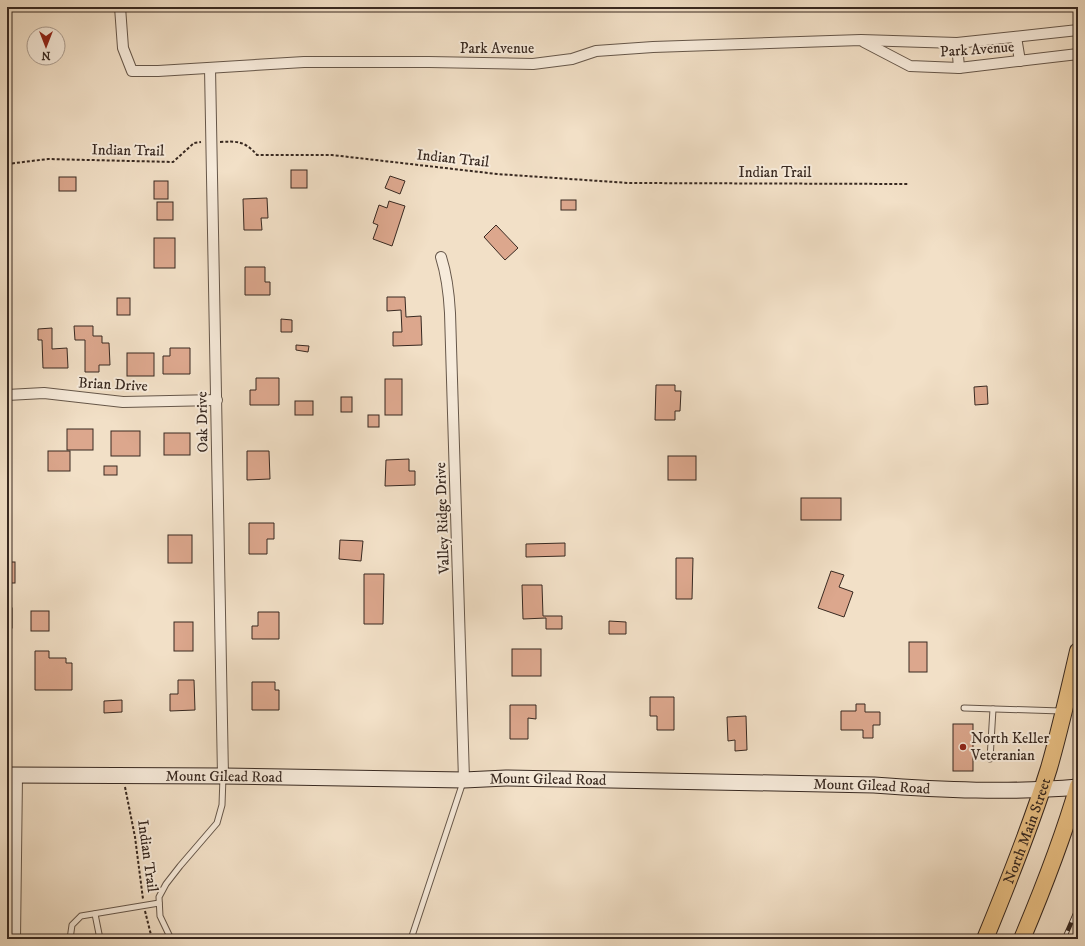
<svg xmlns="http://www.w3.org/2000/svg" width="1085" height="946" font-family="'IM FELL DW Pica',serif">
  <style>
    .building { fill: #dca78d; stroke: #382921 }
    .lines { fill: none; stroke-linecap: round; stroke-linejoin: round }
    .service-casing { stroke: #66574a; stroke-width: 7 }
    .minor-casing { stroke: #66574a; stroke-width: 12 }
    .secondary-casing { stroke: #382921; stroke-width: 17 }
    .primary-casing { stroke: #382921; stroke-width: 18 }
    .path { stroke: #382921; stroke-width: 2; stroke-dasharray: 3 2; stroke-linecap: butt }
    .service { stroke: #f7ebdb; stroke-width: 5 }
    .minor { stroke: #f7ebdb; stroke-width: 10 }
    .secondary { stroke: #f7ebdb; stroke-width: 15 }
    .primary { stroke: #e9c084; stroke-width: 16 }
    .rail-casing { stroke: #382921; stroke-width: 4.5 }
    .rail { stroke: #f7ebdb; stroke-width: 3; stroke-dasharray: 9; stroke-linecap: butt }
    .poi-dot { fill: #8f2418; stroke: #f7ebdb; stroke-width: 1.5 }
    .labels { text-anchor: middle; stroke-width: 4; stroke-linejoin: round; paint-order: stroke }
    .street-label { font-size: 15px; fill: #382921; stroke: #f7ebdb }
    .poi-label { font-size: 15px; fill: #382921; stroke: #f7ebdb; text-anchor: start }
  </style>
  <rect width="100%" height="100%" fill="#f2e0c7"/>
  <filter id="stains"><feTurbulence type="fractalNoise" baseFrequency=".005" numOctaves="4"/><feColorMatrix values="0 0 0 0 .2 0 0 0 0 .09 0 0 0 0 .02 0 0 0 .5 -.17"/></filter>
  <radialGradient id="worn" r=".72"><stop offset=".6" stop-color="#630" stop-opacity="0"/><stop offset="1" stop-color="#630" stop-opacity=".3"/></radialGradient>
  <!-- building -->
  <g class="building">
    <rect x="291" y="170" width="16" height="18"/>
    <path d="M390 176 405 181 400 194 385 188Z"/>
    <rect x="59" y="177" width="17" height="14"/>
    <rect x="154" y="181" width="14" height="18"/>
    <path d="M267 198 268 218H261L262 230H244L243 199Z"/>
    <rect x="561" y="200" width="15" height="10"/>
    <path d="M389 201 405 206 392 246 373 239 378 225 373 223 379 205 387 208Z"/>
    <rect x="157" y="202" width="16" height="18"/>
    <path d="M496 225 518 248 505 260 484 237Z"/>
    <rect x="154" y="238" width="21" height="30"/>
    <path d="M245 267H265V282H270V295H245Z"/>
    <path d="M387 297H405L406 317 421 316 422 345 393 346V332H402L401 310 387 311Z"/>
    <rect x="117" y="298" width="13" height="17"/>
    <path d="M281 319 292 320V332H281Z"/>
    <path d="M74 326H93V336H102V343H109L110 365H99V372H85V340H75Z"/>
    <path d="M52 328V349L67 348 68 368H43L42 340H38V329Z"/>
    <path d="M296 345 309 346 308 352 296 350Z"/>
    <path d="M170 348H190V374H163V356H170Z"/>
    <rect x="127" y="353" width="27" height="23"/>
    <path d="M256 378H279V405H250V390H256Z"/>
    <rect x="385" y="379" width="17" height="36"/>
    <path d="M656 385H675V391H681L680 411H675V420H655Z"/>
    <path d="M987 386 988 404 975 405 974 387Z"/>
    <rect x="341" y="397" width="11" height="15"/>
    <rect x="295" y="401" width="18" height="14"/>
    <rect x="368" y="415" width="11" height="12"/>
    <rect x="67" y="429" width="26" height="21"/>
    <rect x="111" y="431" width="29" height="25"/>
    <rect x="164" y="433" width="26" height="22"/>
    <rect x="48" y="451" width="22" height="20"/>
    <path d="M247 451H269L270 479 247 480Z"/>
    <rect x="668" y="456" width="28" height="24"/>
    <path d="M409 459V471H415V485L385 486 386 460Z"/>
    <rect x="104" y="466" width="13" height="9"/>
    <rect x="801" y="498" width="40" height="22"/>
    <path d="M249 523H274V539H267V554H249Z"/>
    <rect x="168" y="535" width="24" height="28"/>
    <path d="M340 540 363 541 361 561 339 559Z"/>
    <path d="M565 543V556L526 557V544Z"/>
    <path d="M676 558H693L692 599H676Z"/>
    <rect x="7" y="562" width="8" height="21"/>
    <path d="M831 571 844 575 839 587 853 592 844 617 818 608Z"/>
    <path d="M364 574H384L383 624H364Z"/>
    <path d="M522 585H542L543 616H562V629H546V618L523 619Z"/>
    <rect x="7" y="608" width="5" height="20"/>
    <rect x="31" y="611" width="18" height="20"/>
    <path d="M258 612H279V639H252V626H258Z"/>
    <path d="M609 621 626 622V634H609Z"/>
    <rect x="174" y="622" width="19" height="29"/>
    <rect x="909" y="642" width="18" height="30"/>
    <rect x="512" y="649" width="29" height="27"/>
    <path d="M35 651H49V658H66V663H72V690H35Z"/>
    <path d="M178 680H194L195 710 170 711V694H178Z"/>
    <path d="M252 682H275V690H279V710H252Z"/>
    <path d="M650 697H674V730H657V716H650Z"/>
    <path d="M122 700V712L104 713V701Z"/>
    <path d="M856 704H865V712H880V725H873V738H863V730H841V711H856Z"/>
    <path d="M510 705H536V719L528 718V739H510Z"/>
    <path d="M746 716 747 750 735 751V740L728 741 727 717Z"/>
    <rect x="953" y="724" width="20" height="47"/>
  </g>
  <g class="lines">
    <!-- service casing -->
    <g class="service-casing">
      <g id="service">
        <path d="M964 708 1061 711"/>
        <path d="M990 759 993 709"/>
        <path d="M95 914 100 939"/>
        <path d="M70 939 72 925 81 916 159 903"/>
        <path d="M171 939 160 916 159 897 166 884 180 866 217 823 222 805 223 777"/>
        <path d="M411 939 463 782"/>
      </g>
    </g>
    <!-- minor casing -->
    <g class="minor-casing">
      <g id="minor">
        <path d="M120 7 123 48 132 71H158L304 62H429L533 64 572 59 596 51 653 47 861 40 957 43 1078 30"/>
        <path d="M1016 37 1020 61"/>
        <path d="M864 42 910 66 959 68 1078 54"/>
        <path d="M957 43 959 68"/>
        <path d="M210 68 223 776"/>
        <path d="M441 257C447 276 449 294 450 313L464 780"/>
        <path d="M7 395 44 393 123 402 217 400"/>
        <path d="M15 939 17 776"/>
      </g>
    </g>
    <!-- secondary casing -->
    <g class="secondary-casing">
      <g id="secondary">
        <path id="s1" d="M7 775 223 776 464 780 506 778 874 785C942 790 1010 793 1078 787"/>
      </g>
    </g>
    <!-- primary casing -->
    <g class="primary-casing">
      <g id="primary">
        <path id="s2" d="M985 939C1008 883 1031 826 1049 768 1060 730 1069 690 1078 651"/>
        <path d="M1022 939C1043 889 1063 838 1078 786"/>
      </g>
    </g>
    <!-- path -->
    <g class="path">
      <path d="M220 142C237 141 245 141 257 155H332L497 174 629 183 908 184"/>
      <path d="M7 164 48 159 173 162 194 143 201 142"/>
      <path d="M125 787 135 837 143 899"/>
      <path d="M145 911 152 939"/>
    </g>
    <!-- service -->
    <use href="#service" class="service"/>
    <!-- minor -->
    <use href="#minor" class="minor"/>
    <!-- secondary -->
    <use href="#secondary" class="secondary"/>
    <!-- primary -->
    <use href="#primary" class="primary"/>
    <!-- rail casing -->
    <g class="rail-casing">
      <path id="rail" d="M1064 939 1078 907"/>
    </g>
    <!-- rail -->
    <use href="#rail" class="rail"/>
  </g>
  <!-- markers -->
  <circle class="poi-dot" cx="963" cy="747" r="4"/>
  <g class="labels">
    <!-- street labels -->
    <g class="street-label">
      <text x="497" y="53">Park Avenue</text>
      <text transform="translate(977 49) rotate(-4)" y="5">Park Avenue</text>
      <text transform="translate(128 150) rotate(1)" y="5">Indian Trail</text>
      <text transform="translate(453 158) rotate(6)" y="5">Indian Trail</text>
      <text x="775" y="177">Indian Trail</text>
      <text transform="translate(113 384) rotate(3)" y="5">Brian Drive</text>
      <text transform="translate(202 422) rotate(-91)" y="5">Oak Drive</text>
      <text transform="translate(442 518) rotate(-92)" y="5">Valley Ridge Drive</text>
      <text dy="5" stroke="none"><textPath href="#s1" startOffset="217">Mount Gilead Road</textPath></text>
      <text dy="5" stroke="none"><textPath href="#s1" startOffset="541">Mount Gilead Road</textPath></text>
      <text dy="5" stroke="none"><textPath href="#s1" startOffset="865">Mount Gilead Road</textPath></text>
      <text dy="5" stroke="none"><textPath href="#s2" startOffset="116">North Main Street</textPath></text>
      <text transform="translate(148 856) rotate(82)" y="5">Indian Trail</text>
    </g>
    <!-- poi labels -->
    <g class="poi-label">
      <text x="971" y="743">North Keller<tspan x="971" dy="17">Veteranian</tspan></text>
    </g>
  </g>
  <!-- margin -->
  <rect width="1085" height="946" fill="none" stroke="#f2e0c7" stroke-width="24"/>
  <rect x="8" y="8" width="1069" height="930" fill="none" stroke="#382921" stroke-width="2"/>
  <rect x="12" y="12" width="1061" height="922" fill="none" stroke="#382921"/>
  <!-- north arrow -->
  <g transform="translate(46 46) rotate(180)"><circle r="19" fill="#f7ebdb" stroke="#ab9d91"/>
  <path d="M0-3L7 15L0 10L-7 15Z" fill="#8f2418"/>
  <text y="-6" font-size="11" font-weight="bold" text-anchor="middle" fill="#382921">N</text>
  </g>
  <rect width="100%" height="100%" filter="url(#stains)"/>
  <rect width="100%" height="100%" fill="url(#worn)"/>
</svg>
